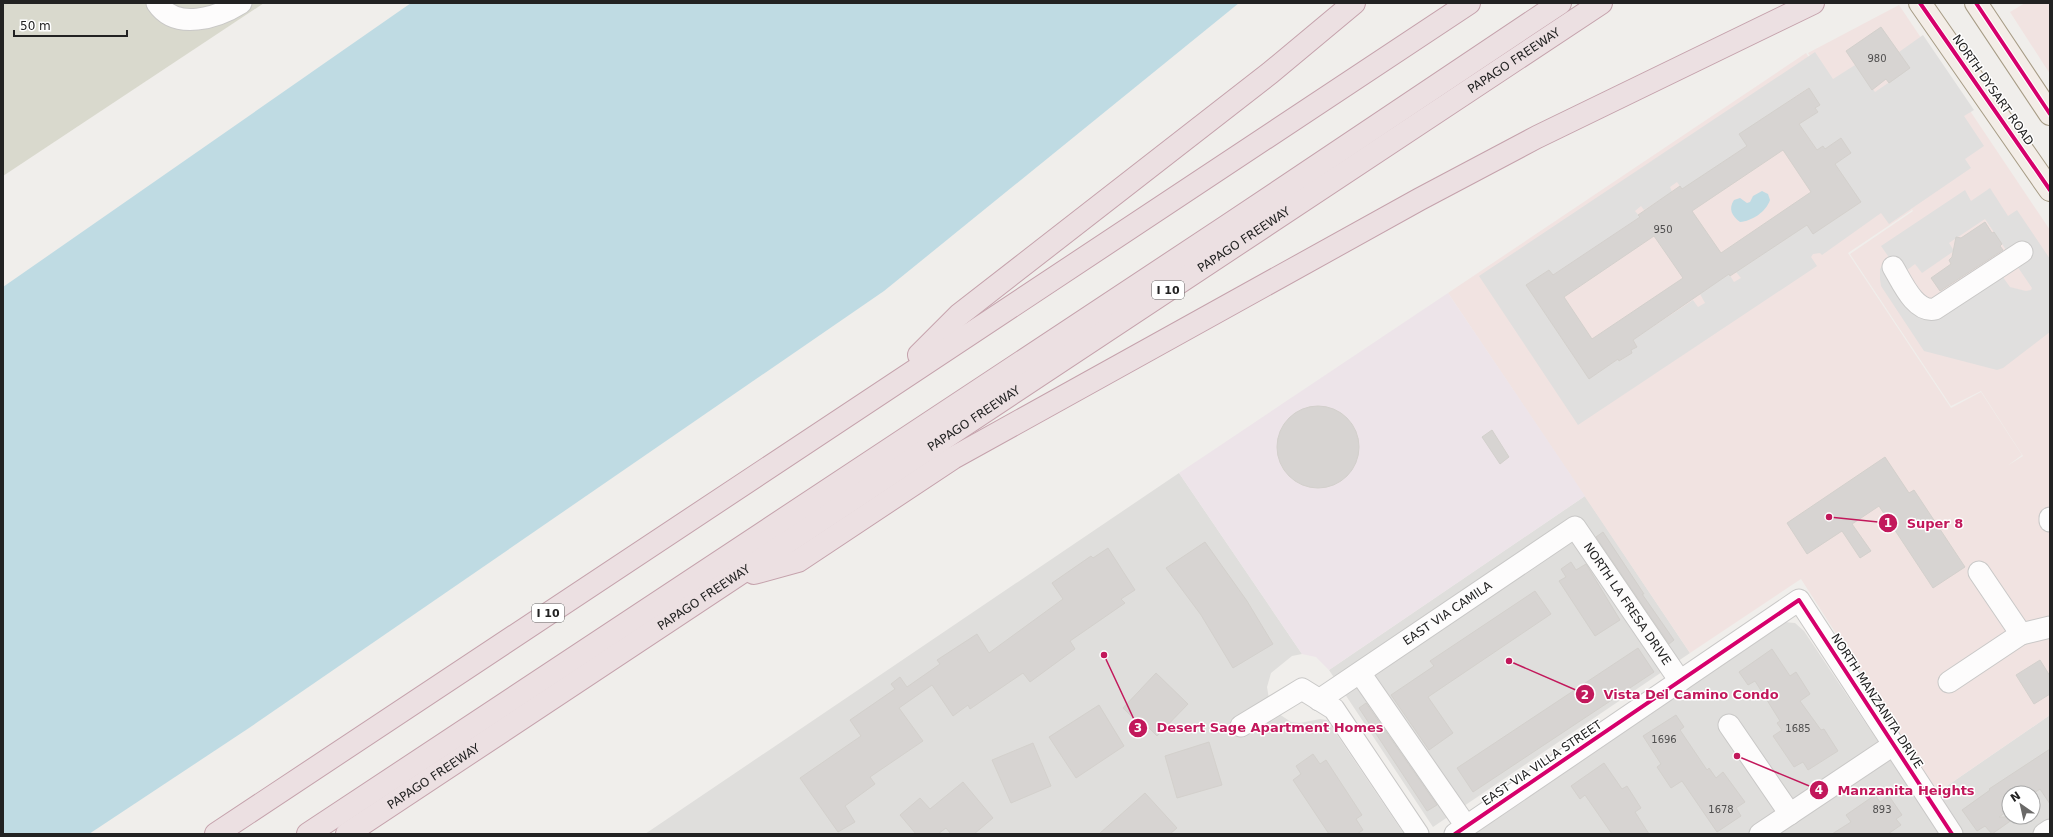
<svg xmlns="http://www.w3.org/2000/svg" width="2053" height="837" font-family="'DejaVu Sans',sans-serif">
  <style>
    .residential { fill: #dfdedc; fill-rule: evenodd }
    .commercial { fill: #f1e3e1 }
    .industrial { fill: #ede4e9 }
    .construction { fill: #d9d9cd }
    .parking { fill: #e0dfde; fill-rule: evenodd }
    .water { fill: #bfdbe3 }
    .building { fill: #d7d4d2; stroke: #d3d0cc; fill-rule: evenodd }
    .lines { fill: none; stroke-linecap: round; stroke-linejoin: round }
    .minor-casing { stroke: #c9c8c7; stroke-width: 23 }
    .major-casing { stroke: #a79c86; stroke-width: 24 }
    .highway-casing { stroke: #c5a2ac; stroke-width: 24 }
    .minor { stroke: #fdfcfc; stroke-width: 21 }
    .major { stroke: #f3ede7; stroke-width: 22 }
    .highway { stroke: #ece0e2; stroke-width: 22 }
    .cycleway-casing { stroke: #fff; stroke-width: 6 }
    .cycleway { stroke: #d6006c; stroke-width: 4 }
    .labels { text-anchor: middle; stroke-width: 3; stroke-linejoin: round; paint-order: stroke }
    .number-label { font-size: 10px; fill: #4f4e4e }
    .shield { fill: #fff; stroke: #646464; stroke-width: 1 }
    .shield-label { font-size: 11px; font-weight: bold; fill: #222 }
    .street-label { font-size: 12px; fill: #222; stroke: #fff }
    .leader { fill: none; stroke: #c2185b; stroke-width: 1.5 }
    .callout-dot { fill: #c2185b; stroke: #fff; stroke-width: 1.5 }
    .mark-label { font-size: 12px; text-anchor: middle; font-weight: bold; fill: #fff }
    .callout-label { font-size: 13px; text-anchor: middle; font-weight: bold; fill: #c2185b; stroke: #fff; stroke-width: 3; stroke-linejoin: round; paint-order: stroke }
  </style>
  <rect width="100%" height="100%" fill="#f0eeeb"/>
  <!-- residential -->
  <g class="residential">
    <path d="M1179 473 1302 654 1292 656 1271 673 1267 687 1269 699 1276 712 1291 722 1300 723 1320 719 1327 720 1404 834H645Z"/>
    <path d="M1585 496 1690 653 1433 827 1329 670Z"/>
    <path d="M1784 622 1795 623 1804 631 1921 806 1938 792 2050 715V834H1472ZM2009 793H2033V817H2009Z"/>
  </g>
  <!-- commercial -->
  <g class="commercial">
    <path d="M2025 3H2050V74L2010 12Z"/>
    <path d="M1899 5 2050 230V715L1938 792 1801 579 1690 653 1448 293 1806 53 1912 210 1848 253 1951 408 1981 392 2022 455 2007 466 2023 456 1981 391 1951 406 1850 254 1913 211 1808 53Z"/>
  </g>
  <!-- industrial -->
  <path class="industrial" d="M1448 293 1585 496 1329 670 1316 657 1302 654 1179 473Z"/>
  <!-- construction -->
  <path class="construction" d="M3 3H264L3 176Z"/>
  <!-- parking -->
  <g class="parking">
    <path d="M1923 35 1974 110 1964 116 1984 146 1965 159 1971 168 1889 224 1881 213 1822 255 1820 253 1813 254 1811 257 1817 266 1578 425 1479 276 1815 52 1833 79 1855 65 1875 92 1910 68 1899 52ZM1808 88 1820 105 1815 108 1818 112 1799 124 1817 150 1825 149 1841 138 1851 153 1835 164 1860 203 1813 234 1807 225 1736 272 1741 278 1734 282 1729 274 1700 294 1705 303 1698 307 1693 300 1633 340 1637 346 1631 350 1632 353 1620 361 1618 359 1589 379 1526 285 1549 270 1553 275 1640 217 1635 211 1641 206 1644 210 1672 192 1670 187 1677 182 1682 189 1747 146 1740 134Z"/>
    <path d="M1990 188 2008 216 2017 210 2050 259V332L2003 368 1997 370 1924 351 1881 286 1880 279V269L1888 256 1881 246 1965 190 1971 201ZM1985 219 2032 288 2031 290 2026 291 2010 287 2000 273 1924 315 1898 277 1915 264 1922 273 1954 251 1949 243Z"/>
  </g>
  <!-- water -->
  <g class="water">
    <path d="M411 3H1239L884 291 249 728 89 834H3V287Z"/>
    <path d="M1762 191 1768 194 1770 200C1766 212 1752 221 1740 222 1732 216 1728 209 1734 200L1740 198 1747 203 1750 202 1753 196Z"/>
  </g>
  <!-- building -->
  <g class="building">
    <path d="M1881 27 1910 68 1889 83 1886 79 1872 90 1846 51Z"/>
    <path d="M1809 88 1820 105 1815 108 1818 112 1799 124 1817 150 1823 146 1825 149 1841 138 1851 153 1835 164 1861 202 1813 234 1807 225 1730 276 1729 274 1633 340 1637 347 1631 350 1632 353 1619 361 1618 359 1589 379 1526 285 1549 270 1553 275 1640 217 1638 215 1680 186 1682 189 1747 146 1739 134ZM1783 150 1811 192 1721 253 1692 211ZM1654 236 1683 278 1592 339 1564 297Z"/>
    <path d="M1985 222 1992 233 1994 232 2002 244 2000 246 2003 250 1940 291 1931 278 1951 264 1949 260 1952 257 1956 237 1961 238Z"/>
    <circle cx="1318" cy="447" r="41"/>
    <path d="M1492 430 1509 457 1500 464 1482 437Z"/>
    <path d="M1885 457 1909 493 1914 490 1965 567 1933 588 1879 506 1852 524 1871 551 1860 558 1842 531 1807 554 1787 523Z"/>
    <path d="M1603 532 1644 594H1642L1674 640 1669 644 1596 537Z"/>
    <path d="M1205 542 1247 601 1273 644 1233 668 1201 615 1166 568Z"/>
    <path d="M1108 548 1135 590 1121 599 1125 603 1070 641 1075 649 1030 682 1023 673 970 709 968 705 953 716 932 685 899 708 923 741 870 777 875 784 845 806 855 822 838 832 800 778 861 736 850 720 895 689 891 684 900 677 907 687 940 664 937 660 977 634 989 653 1063 599 1052 583 1091 556 1093 558Z"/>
    <path d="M1571 562 1576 570 1586 564 1620 620 1595 636 1559 581 1566 577 1561 569Z"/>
    <path d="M1535 591 1551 614 1428 697 1453 733 1429 750 1391 695 1434 666 1430 661Z"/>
    <path d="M1638 648 1654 672 1473 792 1457 768Z"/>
    <path d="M1772 649 1790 676 1796 672 1810 694 1800 701 1821 730 1824 729 1838 751 1808 770 1803 762 1794 767 1773 736 1782 730 1777 723 1780 721 1755 681 1748 685 1739 672Z"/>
    <path d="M2040 660 2050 676V694L2034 704 2016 675Z"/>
    <path d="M1156 673 1188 704 1157 736 1142 721 1139 724 1123 708Z"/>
    <path d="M1366 703 1437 805 1427 811 1359 708Z"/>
    <path d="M1099 705 1124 746 1076 778 1049 737Z"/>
    <path d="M1676 715 1684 727 1680 730 1707 770 1709 768 1716 778 1723 772 1745 802 1736 808 1741 816 1717 832 1682 781 1671 788 1657 767 1661 764 1643 736Z"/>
    <path d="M1209 742 1222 785 1177 798 1165 756Z"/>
    <path d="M1033 743 1051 786 1011 803 992 760Z"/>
    <path d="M2050 749V804L2040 789 2034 793H2009V810L1999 817H2016L1992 834 1985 826 1977 831 1962 810 1990 790 1989 789Z"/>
    <path d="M1313 754 1320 764 1326 760 1362 815 1356 819 1363 830 1357 834H1329L1293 780 1301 774 1296 766Z"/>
    <path d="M1604 763 1622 789 1627 786 1641 808 1635 812 1649 834H1612L1585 795 1580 799 1571 786Z"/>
    <path d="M963 782 993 818 974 834H951L946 828 938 834H916L900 815 920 798 930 809Z"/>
    <path d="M1145 793 1177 828 1170 834H1099Z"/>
    <path d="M1875 795 1880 802 1889 796 1902 815 1896 819 1901 825 1888 834H1832L1851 822 1846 815Z"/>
  </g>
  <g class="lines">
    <!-- minor casing -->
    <g class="minor-casing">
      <g id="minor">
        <path d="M157 3C176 31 217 18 241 3"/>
        <path d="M1893 267C1902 282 1915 313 1935 309L2022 252"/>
        <path d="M2050 518V521"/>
        <path d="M1979 572 2021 634 2050 627"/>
        <path d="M1360 673 1466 826"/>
        <path d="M1949 682 2021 634"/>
        <path id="s1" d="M1319 700 1575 527 1680 681"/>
        <path d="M1729 725 1790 814"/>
        <path d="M1241 726 1302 689 1334 709 1418 834"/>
        <path d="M1455 834 1799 600 1952 834"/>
        <path d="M1760 834 1893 745"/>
        <path d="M2044 834 2050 830"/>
      </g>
    </g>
    <!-- major casing -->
    <g class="major-casing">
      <g id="major">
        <path d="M1920 3 2050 190"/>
        <path d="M1976 3 2050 114"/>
      </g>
    </g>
    <!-- highway casing -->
    <g class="highway-casing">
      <g id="highway">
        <path d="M919 355 959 315 1270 73 1354 3"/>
        <path d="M754 573 798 561 953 458 1420 199 1537 137 1813 3"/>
        <path d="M216 834 1469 3"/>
        <path d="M308 834 1227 226 1560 3"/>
        <path id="s2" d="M347 834 1601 3"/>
      </g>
    </g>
    <!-- minor -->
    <use href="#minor" class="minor"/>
    <!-- major -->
    <use href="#major" class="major"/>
    <!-- highway -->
    <use href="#highway" class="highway"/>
    <!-- cycleway casing -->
    <g class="cycleway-casing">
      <g id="cycleway">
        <path d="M1920 3 2050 190"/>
        <path d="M1976 3 2050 114"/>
        <path d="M1455 834 1799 600 1952 834"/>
      </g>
    </g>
    <!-- cycleway -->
    <use href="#cycleway" class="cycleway"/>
  </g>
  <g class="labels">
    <!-- number labels -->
    <g class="number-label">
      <text x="1877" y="62">980</text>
      <text x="1663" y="233">950</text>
      <text x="1798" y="732">1685</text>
      <text x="1664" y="743">1696</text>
      <text x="1721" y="813">1678</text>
      <text x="1882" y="813">893</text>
    </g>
    <!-- shield labels -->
    <g class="shield">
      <rect x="1152" y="281" width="32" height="18" rx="3"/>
      <rect x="532" y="604" width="32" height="18" rx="3"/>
    </g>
    <g class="shield-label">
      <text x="1168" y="294">I 10</text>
      <text x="548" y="617">I 10</text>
    </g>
    <!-- street labels -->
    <g class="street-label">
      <text dy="4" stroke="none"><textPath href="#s2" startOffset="1400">PAPAGO FREEWAY</textPath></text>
      <text transform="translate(1993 90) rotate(55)" y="4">NORTH DYSART ROAD</text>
      <text dy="4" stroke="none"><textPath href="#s2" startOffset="1076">PAPAGO FREEWAY</textPath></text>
      <text dy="4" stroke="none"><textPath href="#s2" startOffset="752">PAPAGO FREEWAY</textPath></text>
      <text dy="4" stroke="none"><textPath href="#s2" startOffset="428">PAPAGO FREEWAY</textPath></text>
      <text dy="4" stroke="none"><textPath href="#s1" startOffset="402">NORTH LA FRESA DRIVE</textPath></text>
      <text dy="4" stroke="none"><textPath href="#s1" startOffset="155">EAST VIA CAMILA</textPath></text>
      <text transform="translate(1877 701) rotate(57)" y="4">NORTH MANZANITA DRIVE</text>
      <text transform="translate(1542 763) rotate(-34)" y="4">EAST VIA VILLA STREET</text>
      <text dy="4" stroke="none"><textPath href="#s2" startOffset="104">PAPAGO FREEWAY</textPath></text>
    </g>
  </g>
  <!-- callouts -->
  <path class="leader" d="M1829 517L1888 523M1509 661L1585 694M1104 655L1138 728M1737 756L1819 790"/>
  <g class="callout-dot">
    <circle cx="1829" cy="517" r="4"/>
    <circle cx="1509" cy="661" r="4"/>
    <circle cx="1104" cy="655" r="4"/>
    <circle cx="1737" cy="756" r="4"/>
    <circle cx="1888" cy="523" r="10"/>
    <circle cx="1585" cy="694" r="10"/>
    <circle cx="1138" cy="728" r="10"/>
    <circle cx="1819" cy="790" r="10"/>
  </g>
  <g class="mark-label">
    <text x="1888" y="527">1</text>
    <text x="1585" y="699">2</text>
    <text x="1138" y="732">3</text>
    <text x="1819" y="794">4</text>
  </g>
  <g class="callout-label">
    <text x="1935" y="528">Super 8</text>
    <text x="1691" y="699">Vista Del Camino Condo</text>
    <text x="1270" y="732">Desert Sage Apartment Homes</text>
    <text x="1906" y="795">Manzanita Heights</text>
  </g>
  <!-- border -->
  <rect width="2053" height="837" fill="none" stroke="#222222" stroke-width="8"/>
  <!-- north arrow -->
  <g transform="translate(2021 805) rotate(326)"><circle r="19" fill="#ffffff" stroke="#a7a7a7"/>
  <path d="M0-3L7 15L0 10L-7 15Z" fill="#6a6968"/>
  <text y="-6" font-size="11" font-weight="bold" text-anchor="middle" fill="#222222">N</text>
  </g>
  <!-- scale -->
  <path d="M14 30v6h113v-6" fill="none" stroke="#222222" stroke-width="2"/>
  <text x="20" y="30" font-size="12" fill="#222222" stroke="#ffffff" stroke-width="3" paint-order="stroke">50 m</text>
</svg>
